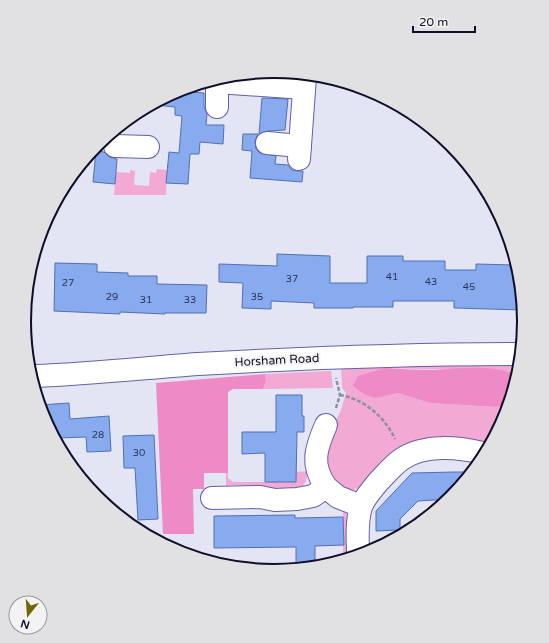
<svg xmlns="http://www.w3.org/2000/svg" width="549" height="643" font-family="'Varela Round',sans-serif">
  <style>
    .green { fill: #f2a9d3 }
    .forest { fill: #ee8ac6 }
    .building { fill: #88aaef; stroke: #5170b0 }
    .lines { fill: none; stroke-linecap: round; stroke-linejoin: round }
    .minor-casing { stroke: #6461a7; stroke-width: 24 }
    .path { stroke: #8f8fa3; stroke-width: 2.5; stroke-dasharray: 4 2; stroke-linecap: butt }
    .minor { stroke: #fff; stroke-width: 22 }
    .labels { text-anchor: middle; stroke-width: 4; stroke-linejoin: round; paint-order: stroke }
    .number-label { font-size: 10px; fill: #2d345a }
    .street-label { font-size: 12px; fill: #0f0d28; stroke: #f3f3f3 }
    .rim { fill: none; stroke: #0f0d28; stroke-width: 2 }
  </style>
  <rect width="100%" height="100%" fill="#e3e4f4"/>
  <!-- green -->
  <g class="green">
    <path d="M157 169 167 170 166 195H114L116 172 130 173V170L135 171 134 185 149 186 150 172 156 173Z"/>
    <path d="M516 365 515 374 507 371 386 368 387 395 398 393 430 403 496 407 509 404 506 418 487 446 454 441 356 489 352 490 343 487 330 477 323 454 331 430 340 413 346 393 342 388 341 366Z"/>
    <path d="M331 371 333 388 263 389 266 381 265 374Z"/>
    <path d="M308 471 306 481 303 486 297 489 262 490 255 486 230 485 226 489V473H228V478L233 482H296V472Z"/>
    <path d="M344 511 350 520 351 540 346 544V558H343V513Z"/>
  </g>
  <!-- forest -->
  <g class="forest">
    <path d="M386 368C402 369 418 370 434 370 459 369 490 364 515 374L509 404 496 407 430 403 398 393 375 398 364 394 353 386 358 376Z"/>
    <path d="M265 374 266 381 263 389H233L228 392V473H204V489H193L194 534H163L156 383Z"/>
  </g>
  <!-- building -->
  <g class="building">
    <path d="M177 91 204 93V107L207 114 206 125H224L223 144 200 142 199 154H190L188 184 166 183 169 152 179 153 182 116 175 115V107L156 105Z"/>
    <path d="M262 98 288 99 285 130 268 131 259 134Z"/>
    <path d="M243 134H258L255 141 256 149 260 153 276 156 275 164 288 165 292 170 298 171H303L302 182 250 178 252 151 242 150Z"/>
    <path d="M96 151 104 152 109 157 117 159 115 184 93 182Z"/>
    <path d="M277 254 330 256V283H367V256H403V261H445V270H476V264L514 265 523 310 454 308V301H393V307H353V308H314V303L271 301V309L242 308 243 283 219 282V264L277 266Z"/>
    <path d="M55 263 97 264V272L128 273V276H157V284L207 285 206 313H165V314L120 312V314L54 311Z"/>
    <path d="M276 395H302V416H304V432H297L296 482H265V453L242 454V432H276Z"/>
    <path d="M69 403 70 419 109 416 111 451 87 452 86 437 57 438 43 417 40 405Z"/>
    <path d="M154 435 158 519 138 520 135 468H124L123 436Z"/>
    <path d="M454 472H469L451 499 418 501 400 519V530L376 531V511L412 473Z"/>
    <path d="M295 515V518L343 517 344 545 315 546V564L296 568V547L214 548V516Z"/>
  </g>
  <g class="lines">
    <!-- minor casing -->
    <g class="minor-casing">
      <g id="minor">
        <path d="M217 82 304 88"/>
        <path d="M217 107V82"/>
        <path d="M267 143 300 146"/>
        <path d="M115 146 148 147"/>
        <path d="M299 159 305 77"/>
        <path d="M35 376C89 374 144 368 198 364 305 358 412 354 519 354"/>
        <path d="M326 425C316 448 310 464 326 487"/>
        <path d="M212 498 260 497 275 500 297 499 313 496 326 487 338 497 361 506"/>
        <path d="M358 555C358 540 356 522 361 507 364 498 372 490 378 482 386 474 393 465 402 459 424 444 458 447 482 453"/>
      </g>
    </g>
    <!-- path -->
    <g class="path">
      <path d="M340 395C364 399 385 417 395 439"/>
      <path d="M336 408 340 395 336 378"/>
    </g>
    <!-- minor -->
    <use href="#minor" class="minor"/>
  </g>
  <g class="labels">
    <!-- number labels -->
    <g class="number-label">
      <text x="392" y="280">41</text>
      <text x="292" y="282">37</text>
      <text x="431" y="285">43</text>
      <text x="68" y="286">27</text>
      <text x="469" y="290">45</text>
      <text x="112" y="300">29</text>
      <text x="257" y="300">35</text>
      <text x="146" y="303">31</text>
      <text x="190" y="303">33</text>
      <text x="98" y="438">28</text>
      <text x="139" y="456">30</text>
    </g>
    <!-- street labels -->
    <g class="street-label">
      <text transform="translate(277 360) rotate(-3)" y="4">Horsham Road</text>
    </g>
  </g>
  <!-- crop -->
  <path d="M0 0H549V643H0ZM31 321a243 243 0 1 1 486 0a243 243 0 1 1-486 0Z" fill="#e1e1e3" fill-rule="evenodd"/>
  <path class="rim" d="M31 321a243 243 0 1 1 486 0a243 243 0 1 1-486 0Z"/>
  <!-- north arrow -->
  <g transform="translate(28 615) rotate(197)"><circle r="19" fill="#f3f3f3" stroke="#9897a2"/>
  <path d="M0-3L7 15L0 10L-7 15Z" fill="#706800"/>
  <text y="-6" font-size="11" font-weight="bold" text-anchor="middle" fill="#0f0d28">N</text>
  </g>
  <!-- scale -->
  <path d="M413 26v6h62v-6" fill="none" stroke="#0f0d28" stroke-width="2"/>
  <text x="419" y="26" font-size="12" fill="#0f0d28" stroke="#f3f3f3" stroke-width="3" paint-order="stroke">20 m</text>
</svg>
